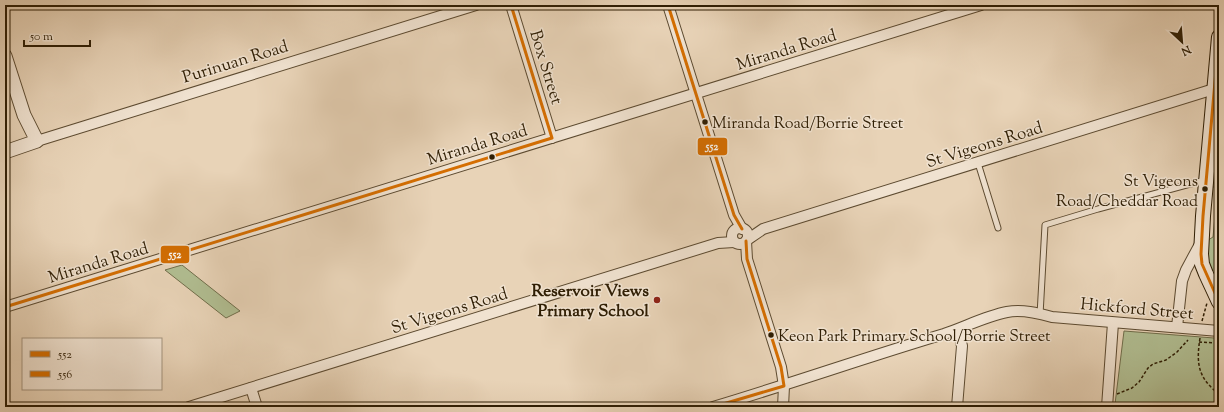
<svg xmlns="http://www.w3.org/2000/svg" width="1224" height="412" font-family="'Sorts Mill Goudy',serif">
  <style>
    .green { fill: #b1be92; stroke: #706e4b }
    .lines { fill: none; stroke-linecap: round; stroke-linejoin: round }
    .service-casing { stroke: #5d4b31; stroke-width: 7 }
    .minor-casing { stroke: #5d4b31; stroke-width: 12 }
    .tertiary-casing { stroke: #5d4b31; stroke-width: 15 }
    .secondary-casing { stroke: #2f1e04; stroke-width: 16 }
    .path { stroke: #2f1e04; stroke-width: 1.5; stroke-dasharray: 3 2; stroke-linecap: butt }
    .service { stroke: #f0e2d0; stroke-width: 5 }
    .minor { stroke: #f0e2d0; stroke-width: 10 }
    .tertiary { stroke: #f0e2d0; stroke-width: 13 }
    .secondary { stroke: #f0e2d0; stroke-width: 14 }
    .bus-1-casing { stroke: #f0e2d0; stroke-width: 6 }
    .bus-2-casing { stroke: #f0e2d0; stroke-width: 6 }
    .bus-1 { stroke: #d56e01; stroke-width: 3 }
    .bus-2 { stroke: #d56e01; stroke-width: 3 }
    .bus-dot { fill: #2f1e04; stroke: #f0e2d0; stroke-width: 1.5 }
    .poi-dot { fill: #8f2418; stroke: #f0e2d0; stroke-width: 1.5 }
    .labels { text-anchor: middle; stroke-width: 3; stroke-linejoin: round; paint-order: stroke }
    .bus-label { font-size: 16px; fill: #2f1e04; stroke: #f0e2d0; text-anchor: start }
    .street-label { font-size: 17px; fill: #2f1e04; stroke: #f0e2d0 }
    .poi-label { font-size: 17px; font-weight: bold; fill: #2f1e04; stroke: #f0e2d0; text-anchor: end }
    .line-badge { stroke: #f0e2d0; stroke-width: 1.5 }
    .badge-label { font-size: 11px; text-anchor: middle; font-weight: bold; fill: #fff }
  </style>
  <rect width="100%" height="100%" fill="#e8d3b7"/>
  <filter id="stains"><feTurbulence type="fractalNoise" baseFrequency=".005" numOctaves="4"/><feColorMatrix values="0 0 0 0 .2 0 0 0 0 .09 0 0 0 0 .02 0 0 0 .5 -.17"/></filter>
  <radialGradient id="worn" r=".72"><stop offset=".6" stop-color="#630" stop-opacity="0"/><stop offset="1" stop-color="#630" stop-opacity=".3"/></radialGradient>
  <!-- green -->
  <g class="green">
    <path d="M1219 94V293L1211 281 1205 242 1213 237 1218 184 1212 188Z"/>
    <path d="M182 265 240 311 226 318 165 270Z"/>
    <path d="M1124 331 1214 338 1219 342V407H1167L1115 404Z"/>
  </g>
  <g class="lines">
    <!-- service casing -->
    <g class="service-casing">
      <g id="service">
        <path d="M978 163 998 228"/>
        <path d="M1040 315 1045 225 1098 209 1205 180"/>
      </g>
    </g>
    <!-- minor casing -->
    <g class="minor-casing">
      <g id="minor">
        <path d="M511 5 552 138"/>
        <path d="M668 5 734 215 742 229"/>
        <path d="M37 141 476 5"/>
        <circle cx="740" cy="236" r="8"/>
        <path d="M747 240 763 229 1214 89"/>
        <path d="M746 241 747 259 781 367 784 386 783 407"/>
        <path d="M5 307 981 5"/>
        <path d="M1177 327 1182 281 1186 270 1200 244"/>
        <path d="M251 388 257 407"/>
        <path d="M189 407 718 243 734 242"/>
        <path d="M713 407C790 384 867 357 944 334 965 327 986 316 1007 312 1022 309 1038 313 1052 317L1219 331"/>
        <path d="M957 407 962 346 958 330"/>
        <path d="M1107 407 1113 323"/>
      </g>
    </g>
    <!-- tertiary casing -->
    <g class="tertiary-casing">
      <path id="tertiary" d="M5 56 24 115 37 141 5 152"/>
    </g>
    <!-- secondary casing -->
    <g class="secondary-casing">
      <path id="secondary" d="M1219 37 1203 216 1201 254 1202 264 1206 274 1219 302"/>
    </g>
    <!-- path -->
    <g class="path">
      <path d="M1218 271 1219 246"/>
      <path d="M1202 321 1207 303"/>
      <path d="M1200 338C1196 364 1198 378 1219 394"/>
      <path d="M1199 342 1219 343"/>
      <path d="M1117 394 1132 388 1139 382 1148 368 1153 364 1166 360 1177 352 1188 340"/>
    </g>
    <!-- service -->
    <use href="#service" class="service"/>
    <!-- minor -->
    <use href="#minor" class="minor"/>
    <!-- tertiary -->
    <use href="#tertiary" class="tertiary"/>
    <!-- secondary -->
    <use href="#secondary" class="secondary"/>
    <!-- bus-1 casing -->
    <g class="bus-1-casing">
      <g id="bus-1">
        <path d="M668 5 734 215 742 229"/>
        <path d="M5 307 552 138 511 5"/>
        <path d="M713 407 784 386 781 367 747 259 746 241"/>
      </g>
    </g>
    <!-- bus-2 casing -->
    <g class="bus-2-casing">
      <path id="bus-2" d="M1219 37 1203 216 1201 254 1202 264 1219 302"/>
    </g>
    <!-- bus-1 -->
    <use href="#bus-1" class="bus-1"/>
    <!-- bus-2 -->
    <use href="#bus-2" class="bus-2"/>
  </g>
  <!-- markers -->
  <g class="bus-dot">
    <circle cx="705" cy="122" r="3.5"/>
    <circle cx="492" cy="157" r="3.5"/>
    <circle cx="1205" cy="189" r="3.5"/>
    <circle cx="771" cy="335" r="3.5"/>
  </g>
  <circle class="poi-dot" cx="657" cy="300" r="4"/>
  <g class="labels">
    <!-- bus labels -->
    <g class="bus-label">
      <text x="712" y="128">Miranda Road/Borrie Street</text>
      <text x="1198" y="186" text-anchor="end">St Vigeons<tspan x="1198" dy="20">Road/Cheddar Road</tspan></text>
      <text x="778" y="341">Keon Park Primary School/Borrie Street</text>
    </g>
    <!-- street labels -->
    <g class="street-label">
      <text transform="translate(786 49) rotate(-17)" y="6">Miranda Road</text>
      <text transform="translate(235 61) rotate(-17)" y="6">Purinuan Road</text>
      <text transform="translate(547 67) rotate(73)" y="6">Box Street</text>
      <text transform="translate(477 144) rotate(-17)" y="6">Miranda Road</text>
      <text transform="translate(984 144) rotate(-17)" y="6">St Vigeons Road</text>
      <text transform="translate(98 262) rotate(-17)" y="6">Miranda Road</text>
      <text transform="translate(1137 308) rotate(5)" y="6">Hickford Street</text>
      <text transform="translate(449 310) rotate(-17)" y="6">St Vigeons Road</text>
    </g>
    <!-- poi labels -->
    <g class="poi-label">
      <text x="649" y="296">Reservoir Views<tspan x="649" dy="20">Primary School</tspan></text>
    </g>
  </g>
  <g class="line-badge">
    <rect x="697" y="137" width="31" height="19" rx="4" fill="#d56e01"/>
    <rect x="160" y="245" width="30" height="19" rx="4" fill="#d56e01"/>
  </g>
  <g class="badge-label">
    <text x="712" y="150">552</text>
    <text x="175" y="258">552</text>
  </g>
  <!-- margin -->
  <rect width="1224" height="412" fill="none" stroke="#e8d3b7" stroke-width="20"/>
  <rect x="6" y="6" width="1212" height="400" fill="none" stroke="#2f1e04" stroke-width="2"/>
  <rect x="10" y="10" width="1204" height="392" fill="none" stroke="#2f1e04"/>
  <!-- legend -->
  <rect x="22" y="338" width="140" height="52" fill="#f0e2d0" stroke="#a3947e"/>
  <rect x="30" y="351" width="20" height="6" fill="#d56e01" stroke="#a3947e"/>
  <text x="58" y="358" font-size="12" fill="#2f1e04">552</text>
  <rect x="30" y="371" width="20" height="6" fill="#d56e01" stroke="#a3947e"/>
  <text x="58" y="378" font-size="12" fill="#2f1e04">556</text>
  <!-- north arrow -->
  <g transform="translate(1182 42) rotate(154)" stroke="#f0e2d0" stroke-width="3" paint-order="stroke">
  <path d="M0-3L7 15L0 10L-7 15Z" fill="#2f1e04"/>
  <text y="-6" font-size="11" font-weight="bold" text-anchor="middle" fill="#2f1e04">N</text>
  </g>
  <!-- scale -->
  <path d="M24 40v6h66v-6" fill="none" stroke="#2f1e04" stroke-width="2"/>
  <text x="30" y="40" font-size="12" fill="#2f1e04" stroke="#f0e2d0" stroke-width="3" paint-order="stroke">50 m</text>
  <rect width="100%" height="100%" filter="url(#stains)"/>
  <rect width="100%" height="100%" fill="url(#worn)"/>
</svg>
